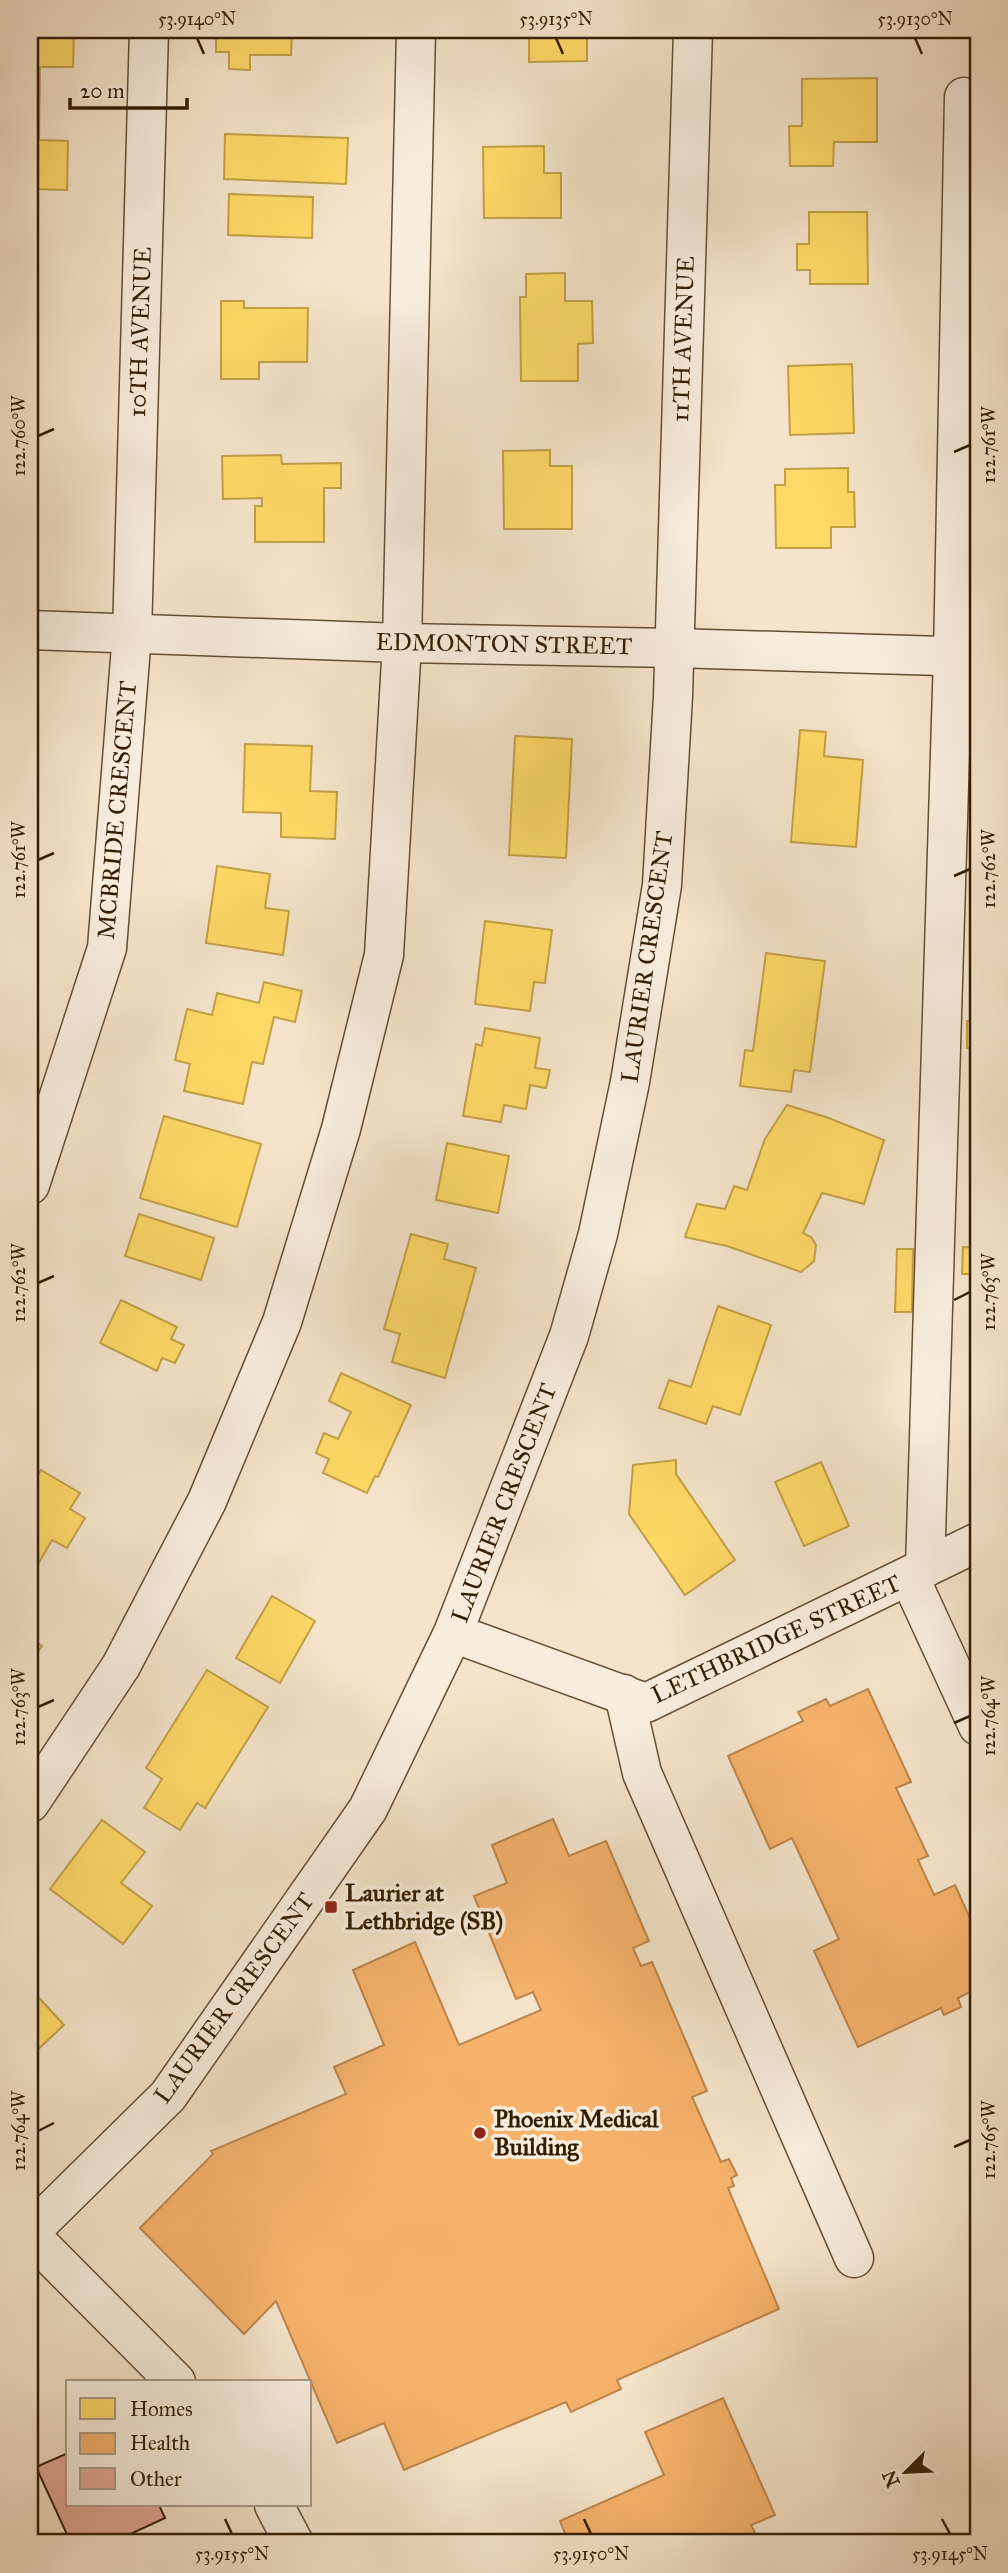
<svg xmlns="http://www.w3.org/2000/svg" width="1008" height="2573" font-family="'IM FELL Great Primer',serif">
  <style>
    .homes { fill: #ffd966; stroke: #c2a147; stroke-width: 2 }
    .health { fill: #f6b26b; stroke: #bc854b; stroke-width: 2 }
    .building { fill: #e3a695; stroke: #331d00; stroke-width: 2 }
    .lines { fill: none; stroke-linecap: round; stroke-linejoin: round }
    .minor-casing { stroke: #644f33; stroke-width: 41 }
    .minor { stroke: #f8eddd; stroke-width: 38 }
    .ticks { fill: none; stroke: #331d00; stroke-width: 2.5 }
    .poi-dot { fill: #8f2418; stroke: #f8eddd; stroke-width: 2.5 }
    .labels { text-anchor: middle; stroke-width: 7; stroke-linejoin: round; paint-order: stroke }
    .street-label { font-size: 24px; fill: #331d00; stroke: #f8eddd }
    .poi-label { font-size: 24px; font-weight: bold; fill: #331d00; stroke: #f8eddd; text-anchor: start }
    .neatline { fill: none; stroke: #331d00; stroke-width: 2.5 }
    .ticks-label { font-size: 18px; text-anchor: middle; fill: #331d00 }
  </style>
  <rect width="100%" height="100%" fill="#f5e4cb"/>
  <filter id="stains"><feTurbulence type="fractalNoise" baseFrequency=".00286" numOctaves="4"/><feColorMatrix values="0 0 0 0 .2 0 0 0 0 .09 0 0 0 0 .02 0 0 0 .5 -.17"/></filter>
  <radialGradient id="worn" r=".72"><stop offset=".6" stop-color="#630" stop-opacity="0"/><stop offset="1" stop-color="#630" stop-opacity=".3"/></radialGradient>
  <!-- homes -->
  <g class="homes">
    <path d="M30 30H74L73 67H40L39 140 68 141 67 190 30 189Z"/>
    <path d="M216 30H292L291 55H250V70L229 69V52H216Z"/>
    <path d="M523 30H587V61L529 62V36H524Z"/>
    <path d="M877 78V142H834L833 166H790L789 126H802V79Z"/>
    <path d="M225 134 348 138 346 184 224 179Z"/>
    <path d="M544 146V173H561V218H484L483 147Z"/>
    <path d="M229 194 313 197 312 238 228 235Z"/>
    <path d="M809 212H867L868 284H810V270H797V244H809Z"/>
    <path d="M565 273V301H592L593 343 578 344V381H521L520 297H526V274Z"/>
    <path d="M221 301H244V308H308L307 362H259V379H221Z"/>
    <path d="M852 364 854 433 790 435 788 366Z"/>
    <path d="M550 450V466H572V529H504L503 451Z"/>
    <path d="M281 455 282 464 341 463V488H324V542H255V506H262V498L223 499 222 456Z"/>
    <path d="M848 468V492H854L855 527H831V548H776L775 485H785V469Z"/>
    <path d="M800 730 826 732 824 756 863 760 856 847 791 842Z"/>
    <path d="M515 736 572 739 566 858 509 855Z"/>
    <path d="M245 744 312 746 310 791 337 792 335 839 281 837V813L243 812Z"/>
    <path d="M217 866 270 874 265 908 289 911 283 955 206 943Z"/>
    <path d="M485 921 552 930 545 983 534 982 530 1011 475 1004Z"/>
    <path d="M766 953 825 961 810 1072 794 1070 791 1092 740 1086 745 1050 753 1051Z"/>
    <path d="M264 982 302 991 295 1022 274 1017 263 1064 252 1062 243 1104 184 1091 190 1064 175 1060 187 1009 212 1015 217 993 259 1003Z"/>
    <rect x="967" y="1021" width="11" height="27"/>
    <path d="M485 1028 540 1038 535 1068 550 1070 546 1088 530 1085 526 1109 504 1105 501 1122 463 1116 476 1044 482 1046Z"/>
    <path d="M787 1105 826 1117 884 1140 864 1204 822 1193 803 1233 811 1237 816 1245 814 1261 801 1272 727 1246 685 1237 697 1204 725 1209 734 1186 747 1190 765 1139Z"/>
    <path d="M164 1116 261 1144 237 1227 140 1198Z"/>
    <path d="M447 1143 509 1156 498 1213 436 1200Z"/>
    <path d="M139 1214 214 1238 201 1280 125 1256Z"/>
    <path d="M411 1234 448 1244 444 1259 476 1268 445 1378 392 1362 400 1334 384 1329Z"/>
    <path d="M963 1247 978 1248V1274H962Z"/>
    <path d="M897 1249H913L912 1312H895Z"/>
    <path d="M121 1300 177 1327 171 1339 184 1345 175 1363 162 1358 157 1371 100 1343Z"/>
    <path d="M718 1306 771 1325 740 1415 713 1406 706 1424 659 1408 669 1380 691 1387Z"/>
    <path d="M341 1373 411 1405 378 1477 375 1476 367 1493 323 1473 329 1459 316 1453 324 1433 338 1439 351 1412 329 1401Z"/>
    <path d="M676 1460V1474L735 1560 685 1595 629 1514 633 1465Z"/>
    <path d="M821 1462 849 1526 804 1546 775 1482Z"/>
    <path d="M41 1470 80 1493 70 1509 85 1518 67 1548 52 1540 31 1576 30 1488Z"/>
    <path d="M272 1596 315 1621 280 1683 236 1658Z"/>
    <path d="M30 1638 42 1646 30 1663Z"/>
    <path d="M207 1670 268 1707 205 1808 197 1803 180 1830 144 1808 162 1779 146 1768Z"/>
    <path d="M102 1820 145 1852 121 1883 152 1906 123 1944 50 1889Z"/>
    <path d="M30 1988 64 2025 32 2055 30 2053Z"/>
  </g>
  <!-- health -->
  <g class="health">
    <path d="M868 1689 911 1782 896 1788 928 1856 918 1860 934 1895 955 1885 978 1936V1988L958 1998 961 2007 944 2015 941 2008 858 2047 814 1951 839 1939 792 1838 770 1849 728 1756 803 1721 798 1712 826 1699 830 1706Z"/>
    <path d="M553 1819 569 1856 606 1841 649 1941 633 1948 641 1966 652 1962 707 2091 692 2097 721 2162 729 2159 737 2175 731 2178 734 2186 728 2188 779 2309 617 2380 621 2389 571 2412 566 2402 404 2470 384 2423 337 2443 276 2301 244 2334 140 2228 213 2154 211 2151 346 2094 334 2067 384 2045 353 1970 415 1942 459 2045 541 2010 533 1992 516 1999 474 1896 507 1883 492 1845Z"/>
    <path d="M723 2398 775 2515 751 2525 760 2543H569L560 2521 664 2475 645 2432Z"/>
  </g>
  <!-- building -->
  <path class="building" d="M68 2453V2505H159L165 2518 111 2543H71L36 2467Z"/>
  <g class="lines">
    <!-- minor casing -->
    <g class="minor-casing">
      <g id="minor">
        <path d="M30 630 402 643 674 648 976 657"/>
        <path d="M30 1185 107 948 132 634 149 30"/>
        <path d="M925 1568 953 656 964 97"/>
        <path d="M909 1576 978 1726"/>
        <path d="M453 1633 646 1703 978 1542"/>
        <path d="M624 1694 642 1773 854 2258"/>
        <path d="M30 1803 121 1666 207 1501 282 1322 341 1129 384 955 402 643 416 30"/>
        <path d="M30 2232 168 2096 368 1809 453 1633 569 1336 598 1234 630 1082 662 885 673 696 693 30"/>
        <path d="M30 2235 176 2382"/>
        <path d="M274 2505 294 2543"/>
      </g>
    </g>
    <!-- minor -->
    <use href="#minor" class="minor"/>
  </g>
  <!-- ticks -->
  <path class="ticks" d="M197 38 204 54M556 38 563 54M915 38 922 54M38 436 54 429M954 452 970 445M38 860 54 853M954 876 970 869M38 1283 54 1276M954 1300 970 1292M38 1707 54 1700M954 1723 970 1716M38 2131 54 2123M954 2147 970 2140M225 2519 232 2534M584 2519 591 2534M942 2519 950 2534"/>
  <!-- markers -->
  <g class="poi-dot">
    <rect x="324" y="1900" width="14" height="14" rx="3.5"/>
    <circle cx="480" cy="2133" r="7"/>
  </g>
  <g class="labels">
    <!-- street labels -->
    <g class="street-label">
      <text transform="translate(140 332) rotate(-88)" y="8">10TH AVENUE</text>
      <text transform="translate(683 339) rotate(-88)" y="8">11TH AVENUE</text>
      <text transform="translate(504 644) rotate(1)" y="8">EDMONTON STREET</text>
      <text transform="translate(117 810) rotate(-85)" y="8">MCBRIDE CRESCENT</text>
      <text transform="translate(647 957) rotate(-82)" y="8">LAURIER CRESCENT</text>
      <text transform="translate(504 1503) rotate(-69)" y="8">LAURIER CRESCENT</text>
      <text transform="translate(776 1639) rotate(-25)" y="8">LETHBRIDGE STREET</text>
      <text transform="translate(234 1998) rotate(-54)" y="8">LAURIER CRESCENT</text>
    </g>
    <!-- poi labels -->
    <g class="poi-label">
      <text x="345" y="1901">Laurier at<tspan x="345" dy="28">Lethbridge (SB)</tspan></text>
      <text x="494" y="2127">Phoenix Medical<tspan x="494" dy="28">Building</tspan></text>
    </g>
  </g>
  <!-- margin -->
  <rect width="1008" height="2573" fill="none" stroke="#f5e4cb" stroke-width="77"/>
  <!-- legend -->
  <rect x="66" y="2380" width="245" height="126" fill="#f8eddd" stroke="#a99a85" stroke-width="2"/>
  <rect x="80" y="2398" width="35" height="21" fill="#ffd966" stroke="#a99a85" stroke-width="2"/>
  <text x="130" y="2416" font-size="21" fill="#331d00">Homes</text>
  <rect x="80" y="2433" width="35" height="21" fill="#f6b26b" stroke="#a99a85" stroke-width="2"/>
  <text x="130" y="2450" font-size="21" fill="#331d00">Health</text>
  <rect x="80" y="2468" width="35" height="21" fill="#e3a695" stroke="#a99a85" stroke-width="2"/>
  <text x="130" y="2486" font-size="21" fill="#331d00">Other</text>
  <!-- north arrow -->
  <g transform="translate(906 2472) rotate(246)" stroke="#f8eddd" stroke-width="5" paint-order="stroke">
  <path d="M0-5L12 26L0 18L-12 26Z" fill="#331d00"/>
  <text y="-10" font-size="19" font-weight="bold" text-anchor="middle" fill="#331d00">N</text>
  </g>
  <!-- scale -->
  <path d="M70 98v10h117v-10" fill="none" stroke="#331d00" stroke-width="3.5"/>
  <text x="80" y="98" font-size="21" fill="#331d00" stroke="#f8eddd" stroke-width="5" paint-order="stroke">20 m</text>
  <rect x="38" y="38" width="932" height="2496" class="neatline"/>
  <g class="ticks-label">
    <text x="197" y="25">53.9140°N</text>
    <text x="556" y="25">53.9135°N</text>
    <text x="915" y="25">53.9130°N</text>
    <text transform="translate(19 436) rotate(-90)" y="6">122.760°W</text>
    <text transform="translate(989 445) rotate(-90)" y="6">122.761°W</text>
    <text transform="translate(19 860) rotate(-90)" y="6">122.761°W</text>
    <text transform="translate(989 869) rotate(-90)" y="6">122.762°W</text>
    <text transform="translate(19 1283) rotate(-90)" y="6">122.762°W</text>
    <text transform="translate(989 1292) rotate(-90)" y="6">122.763°W</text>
    <text transform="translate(19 1707) rotate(-90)" y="6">122.763°W</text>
    <text transform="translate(989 1716) rotate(-90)" y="6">122.764°W</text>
    <text transform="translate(19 2131) rotate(-90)" y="6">122.764°W</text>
    <text transform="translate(989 2140) rotate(-90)" y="6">122.765°W</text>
    <text x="232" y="2560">53.9155°N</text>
    <text x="591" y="2560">53.9150°N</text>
    <text x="950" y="2560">53.9145°N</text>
  </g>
  <rect width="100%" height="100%" filter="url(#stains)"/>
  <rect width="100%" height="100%" fill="url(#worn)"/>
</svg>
